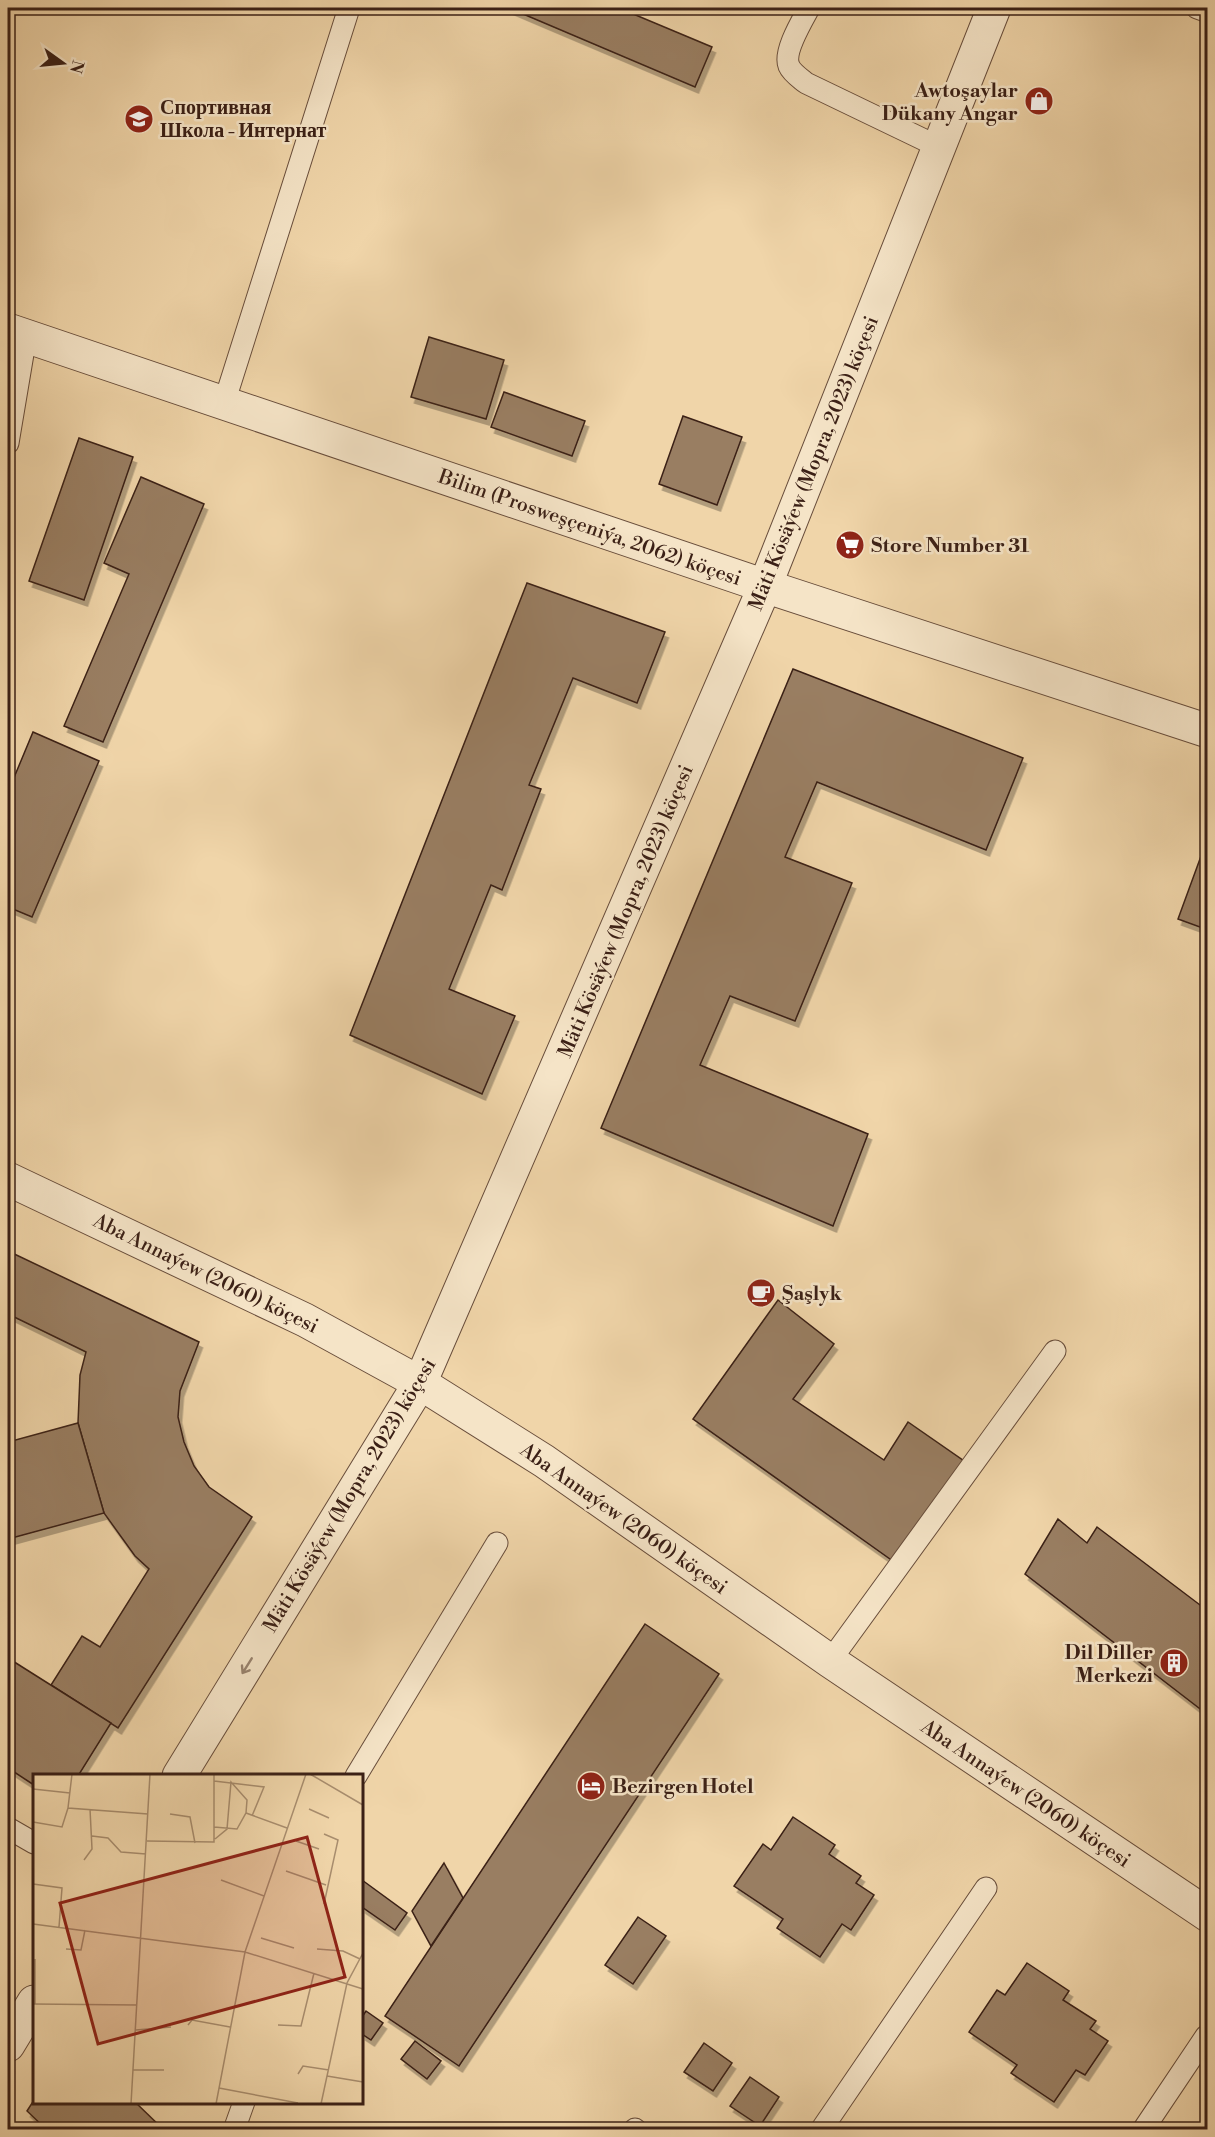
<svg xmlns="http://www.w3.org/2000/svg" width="1215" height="2137" font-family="'Libre Bodoni',serif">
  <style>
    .building { fill: #997e62; stroke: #3b2016; stroke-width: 1.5; filter: url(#shadow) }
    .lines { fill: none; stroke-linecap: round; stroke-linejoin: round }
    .service-casing { stroke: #684d3b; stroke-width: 23 }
    .minor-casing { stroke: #684d3b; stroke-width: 35 }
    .tertiary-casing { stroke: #684d3b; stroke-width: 35 }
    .service { stroke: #f5e4c7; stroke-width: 21 }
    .minor { stroke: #f5e4c7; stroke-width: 33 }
    .tertiary { stroke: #f5e4c7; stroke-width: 33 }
    .oneway { stroke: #98826e }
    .labels { text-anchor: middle; stroke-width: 5; stroke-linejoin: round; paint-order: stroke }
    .poi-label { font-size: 20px; font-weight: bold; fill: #3b2016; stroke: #f5e4c7; text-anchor: start }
    .street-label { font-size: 20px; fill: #3b2016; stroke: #f5e4c7 }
    .inset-road { fill: none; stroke: #a88d6e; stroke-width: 1.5 }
    .view { fill: #8f2418; fill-opacity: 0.15; stroke: #8f2418; stroke-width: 3 }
    .inset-edge { fill: none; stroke: #3b2016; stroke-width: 3 }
  </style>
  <defs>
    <filter id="shadow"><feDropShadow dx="3.5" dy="6" stdDeviation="0" flood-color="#0004"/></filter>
  </defs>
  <rect width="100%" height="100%" fill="#f0d5a9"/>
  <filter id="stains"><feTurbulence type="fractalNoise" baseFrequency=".00333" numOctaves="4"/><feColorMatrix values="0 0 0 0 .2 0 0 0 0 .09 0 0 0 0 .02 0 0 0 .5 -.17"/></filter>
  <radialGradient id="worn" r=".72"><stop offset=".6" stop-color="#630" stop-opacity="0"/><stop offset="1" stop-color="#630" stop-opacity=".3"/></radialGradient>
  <!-- building -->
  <g class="building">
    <path d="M509 8H619L712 47 695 87Z"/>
    <path d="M429 337 504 360 486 419 411 397Z"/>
    <path d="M504 392 585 421 572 456 491 427Z"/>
    <path d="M683 416 742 437 717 505 659 484Z"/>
    <path d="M79 438 133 457 84 600 29 581Z"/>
    <path d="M141 477 204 504 103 742 64 726 129 574 104 563Z"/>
    <path d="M527 583 665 632 637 703 573 678 529 785 541 789 502 890 491 885 449 989 515 1016 482 1094 350 1035Z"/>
    <path d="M793 669 1023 758 986 850 817 782 785 857 852 883 795 1021 730 996 700 1065 868 1134 833 1226 601 1128Z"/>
    <path d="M33 732 99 761 32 917 8 907V792Z"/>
    <path d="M1208 837V930L1178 919Z"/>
    <path d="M8 1251 199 1342 180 1391 178 1417 184 1442 194 1466 209 1487 252 1517 118 1728 51 1685 82 1636 100 1647 149 1569 135 1556 104 1513 78 1423 80 1375 86 1352 8 1314Z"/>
    <path d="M778 1300 834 1344 793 1399 884 1460 908 1422 967 1463 897 1564 693 1419Z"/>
    <path d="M78 1423 104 1513 8 1539V1442Z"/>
    <path d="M1058 1519 1087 1543 1097 1527 1208 1611V1715L1025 1574Z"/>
    <path d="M645 1624 719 1674 459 2066 385 2016Z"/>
    <path d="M8 1658 111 1723 78 1776H34V1785L8 1768Z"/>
    <path d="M793 1817 835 1845 829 1854 861 1876 856 1883 874 1895 851 1930 842 1924 820 1957 777 1928 783 1919 734 1886 763 1844 771 1850Z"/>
    <path d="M444 1863 463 1898 431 1946 412 1911Z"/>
    <path d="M362 1880 407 1913 395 1930 362 1907Z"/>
    <path d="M638 1917 666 1936 633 1984 605 1965Z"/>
    <path d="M1027 1963 1069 1991 1063 2000 1096 2021 1090 2029 1108 2041 1085 2075 1076 2070 1054 2102 1011 2073 1017 2065 969 2032 997 1990 1005 1995Z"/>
    <path d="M366 2011 383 2023 371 2040 362 2034V2017Z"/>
    <path d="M415 2041 441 2061 427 2079 401 2059Z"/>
    <path d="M704 2043 732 2063 713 2091 684 2072Z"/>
    <path d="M750 2077 779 2097 760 2126 730 2106Z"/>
    <path d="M34 2100V2102H135L164 2130H47L27 2111Z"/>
  </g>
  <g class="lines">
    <!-- service casing -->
    <g class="service-casing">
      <g id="service">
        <path d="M809 8C802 21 783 52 789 66 792 73 800 78 806 83L939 147"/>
        <path d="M1197 8 1208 12"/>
        <path d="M224 403 349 8"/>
        <path d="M8 443 26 336"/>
        <path d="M830 1661 1055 1351"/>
        <path d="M356 1776 497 1543"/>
        <path d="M8 1828 34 1843"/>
        <path d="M635 2129 636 2130"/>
        <path d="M234 2130 244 2102"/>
        <path d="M821 2130 986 1888"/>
        <path d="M1143 2130 1206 2036"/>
      </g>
    </g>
    <!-- minor casing -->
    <g class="minor-casing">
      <g id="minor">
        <path d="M8 330 765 586 1208 731"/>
        <path d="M420 1383 765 586 994 8"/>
      </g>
    </g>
    <!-- tertiary casing -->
    <g class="tertiary-casing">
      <g id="tertiary">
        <path d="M8 1179 305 1320 420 1383 544 1461 830 1661 1208 1915"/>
        <path d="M179 1776 420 1383"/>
        <path d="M8 2045 34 2002"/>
      </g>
    </g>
    <!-- service -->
    <use href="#service" class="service"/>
    <!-- minor -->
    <use href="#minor" class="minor"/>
    <!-- tertiary -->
    <use href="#tertiary" class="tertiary"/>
  </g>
  <!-- one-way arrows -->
  <defs><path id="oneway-shaft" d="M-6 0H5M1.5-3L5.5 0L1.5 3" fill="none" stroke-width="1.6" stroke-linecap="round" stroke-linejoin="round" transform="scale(1.5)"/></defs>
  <use class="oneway" href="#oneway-shaft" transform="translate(247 1666) rotate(122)"/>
  <!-- icons -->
  <defs>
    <g id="shop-disc" transform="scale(1.5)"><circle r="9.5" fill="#8f2418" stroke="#f5e4c7"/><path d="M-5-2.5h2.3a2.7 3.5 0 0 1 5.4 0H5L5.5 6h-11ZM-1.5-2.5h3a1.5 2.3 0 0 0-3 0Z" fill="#fff"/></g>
    <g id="school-disc" transform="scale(1.5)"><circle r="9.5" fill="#8f2418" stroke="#f5e4c7"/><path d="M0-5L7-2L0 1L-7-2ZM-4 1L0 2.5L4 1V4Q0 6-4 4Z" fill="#fff"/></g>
    <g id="supermarket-disc" transform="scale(1.5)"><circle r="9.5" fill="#8f2418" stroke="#f5e4c7"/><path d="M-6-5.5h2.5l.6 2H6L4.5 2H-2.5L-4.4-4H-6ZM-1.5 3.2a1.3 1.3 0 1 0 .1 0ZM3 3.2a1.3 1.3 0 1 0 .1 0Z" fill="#fff"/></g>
    <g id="cafe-disc" transform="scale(1.5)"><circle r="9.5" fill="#8f2418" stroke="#f5e4c7"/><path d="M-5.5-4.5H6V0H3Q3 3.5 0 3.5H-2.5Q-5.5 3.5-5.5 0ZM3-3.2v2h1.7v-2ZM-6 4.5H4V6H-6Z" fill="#fff"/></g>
    <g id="building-disc" transform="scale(1.5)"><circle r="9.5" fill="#8f2418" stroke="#f5e4c7"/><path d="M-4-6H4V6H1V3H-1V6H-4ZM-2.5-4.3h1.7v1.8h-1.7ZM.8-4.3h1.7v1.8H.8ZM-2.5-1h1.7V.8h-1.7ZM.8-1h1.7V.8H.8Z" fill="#fff"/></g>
    <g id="hotel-disc" transform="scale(1.5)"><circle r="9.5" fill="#8f2418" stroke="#f5e4c7"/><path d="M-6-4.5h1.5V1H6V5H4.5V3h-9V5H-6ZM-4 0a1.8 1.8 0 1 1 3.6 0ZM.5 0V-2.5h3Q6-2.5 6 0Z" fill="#fff"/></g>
  </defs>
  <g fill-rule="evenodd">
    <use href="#shop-disc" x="1039" y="101"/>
    <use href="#school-disc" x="139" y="119"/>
    <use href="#supermarket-disc" x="850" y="545"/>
    <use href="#cafe-disc" x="761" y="1293"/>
    <use href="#building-disc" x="1174" y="1663"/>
    <use href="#hotel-disc" x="591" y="1786"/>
  </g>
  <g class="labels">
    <!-- poi labels -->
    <g class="poi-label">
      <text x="1018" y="97" text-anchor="end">Awtoşaylar<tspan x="1018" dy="23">Dükany Angar</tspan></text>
      <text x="160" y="114">Спортивная<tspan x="160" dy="23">Школа - Интернат</tspan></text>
      <text x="871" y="552">Store Number 31</text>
      <text x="782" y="1300">Şaşlyk</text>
      <text x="1153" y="1659" text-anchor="end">Dil Diller<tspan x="1153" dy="23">Merkezi</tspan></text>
      <text x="612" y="1793">Bezirgen Hotel</text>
    </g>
    <!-- street labels -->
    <g class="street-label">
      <text transform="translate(813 463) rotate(-68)" y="7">Mäti Kösäýew (Mopra, 2023) köçesi</text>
      <text transform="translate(590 527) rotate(19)" y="7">Bilim (Prosweşçeniýa, 2062) köçesi</text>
      <text transform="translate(625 911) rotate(-67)" y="7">Mäti Kösäýew (Mopra, 2023) köçesi</text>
      <text transform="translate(206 1273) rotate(26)" y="7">Aba Annaýew (2060) köçesi</text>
      <text transform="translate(349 1495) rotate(-59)" y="7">Mäti Kösäýew (Mopra, 2023) köçesi</text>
      <text transform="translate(624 1518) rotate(35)" y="7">Aba Annaýew (2060) köçesi</text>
      <text transform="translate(1026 1793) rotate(34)" y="7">Aba Annaýew (2060) köçesi</text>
    </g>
  </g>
  <!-- overview -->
  <g transform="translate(33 1774)">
    <rect width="330" height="330" fill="#f0d5a9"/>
    <path class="inset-road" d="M39 0 35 34 115 40M277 0 330 31M181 7 231 13 219 42M0 15 37 19M276 35 296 44M137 40 157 43 162 69M0 48 29 53 35 34M181 53 204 55 213 39 254 54M291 60 305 66 291 130M59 62 75 64 88 78 113 80M182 65 194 55 198 8 214 26 213 39M114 67 181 68V0M263 67 286 75M51 86 59 75 57 35M253 97 293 111M188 106 231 122M0 110 29 114 26 153M0 150 212 178 330 215M228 164 261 174M33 175 48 176 52 156M284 175 310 177 327 185M2 185V230M0 230 104 231M155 251 159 246 197 253M245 251 268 252 281 199M103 256 138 253M100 296H131M265 300 270 292 296 296M294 302 330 308M186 314 265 329M98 330 117 0M183 330 212 178 273 0M288 330 314 209 330 179"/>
    <path class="view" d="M274 63 312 203 65 270 27 129Z"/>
    <rect width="330" height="330" class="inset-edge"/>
  </g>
  <!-- margin -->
  <rect width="1215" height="2137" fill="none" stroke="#f0d5a9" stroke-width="30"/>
  <rect x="9" y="9" width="1197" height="2119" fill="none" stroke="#3b2016" stroke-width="3"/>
  <rect x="15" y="15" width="1185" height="2107" fill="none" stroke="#3b2016" stroke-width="1.5"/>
  <!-- north arrow -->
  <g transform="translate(63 63) rotate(105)" stroke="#f5e4c7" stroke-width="4.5" paint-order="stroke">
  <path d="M0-4.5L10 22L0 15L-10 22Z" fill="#3b2016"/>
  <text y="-9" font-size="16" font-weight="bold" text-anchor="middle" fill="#3b2016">N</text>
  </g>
  <rect width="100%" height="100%" filter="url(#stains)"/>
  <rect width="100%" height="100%" fill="url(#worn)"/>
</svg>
